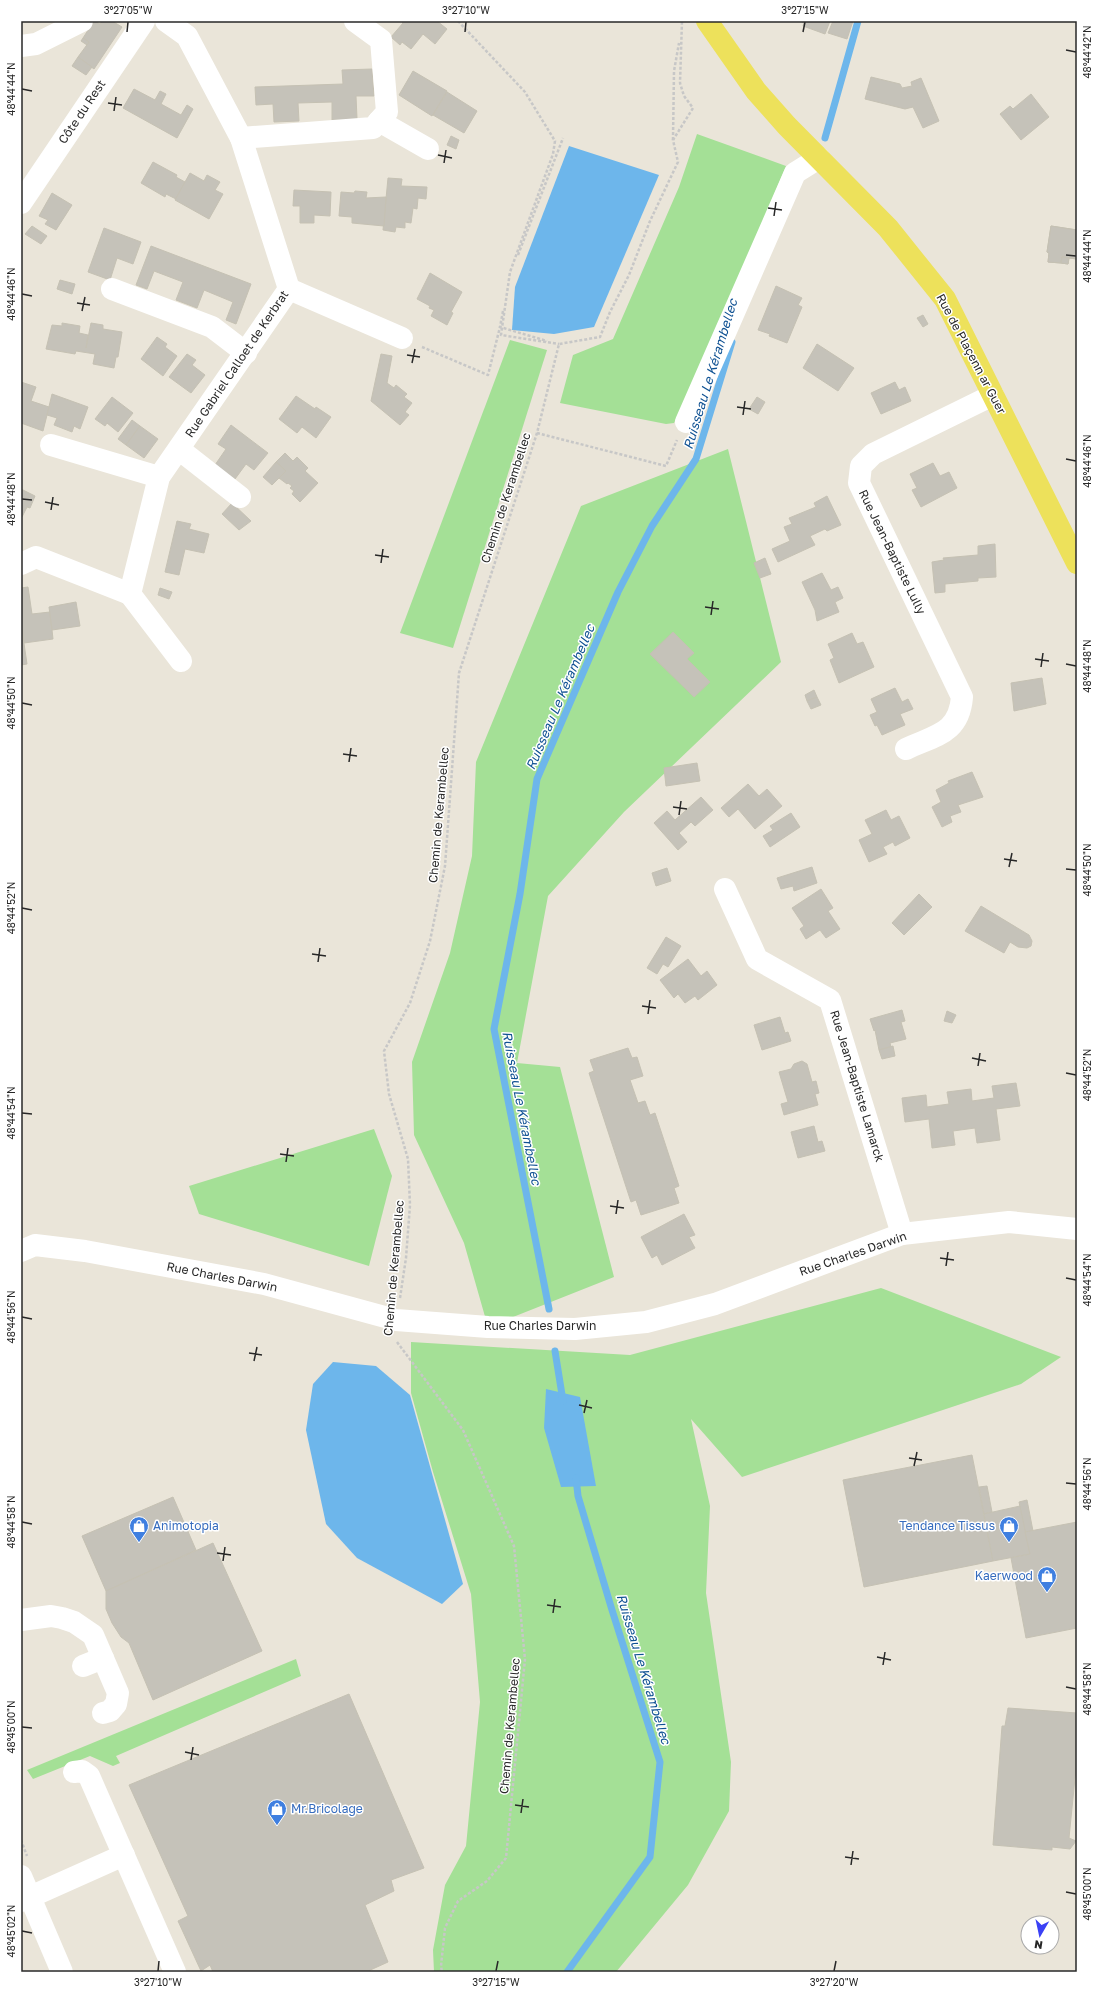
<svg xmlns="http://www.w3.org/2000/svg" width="1098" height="1993" font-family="'Golos Text',sans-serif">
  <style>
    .green { fill: #a4e096 }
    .water { fill: #6db6eb }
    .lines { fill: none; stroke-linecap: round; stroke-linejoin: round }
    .stream { stroke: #6db6eb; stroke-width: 7 }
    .building { fill: #c5c2b9; stroke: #c5c1b3 }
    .path { stroke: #c7c7c7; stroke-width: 2.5; stroke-dasharray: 3 2; stroke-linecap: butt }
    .minor { stroke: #fff; stroke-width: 22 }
    .major { stroke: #ede15b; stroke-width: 22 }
    .ticks { fill: none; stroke: #282828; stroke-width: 1.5 }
    .labels { text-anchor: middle; stroke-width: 3; stroke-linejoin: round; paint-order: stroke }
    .street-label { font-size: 12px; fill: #282828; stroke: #fff }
    .shop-label { font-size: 12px; fill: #366cbe; stroke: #fff; text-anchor: start }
    .water-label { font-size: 13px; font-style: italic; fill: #105293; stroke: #fff }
    .neatline { fill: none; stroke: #282828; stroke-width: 1.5 }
    .ticks-label { font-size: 10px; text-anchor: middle; fill: #282828 }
  </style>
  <rect width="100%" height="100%" fill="#eae5d9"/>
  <!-- green -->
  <g class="green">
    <path d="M697 134 786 166 720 324 674 423 666 424 560 403 573 355 613 339 679 187Z"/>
    <path d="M510 340 547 350 453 648 400 633Z"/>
    <path d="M728 449 781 662 624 812 548 896 517 1063 560 1067 614 1277 488 1327 464 1243 414 1135 412 1062 450 953 472 856 476 762 581 506Z"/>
    <path d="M374 1129 392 1176 369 1266 199 1214 189 1186Z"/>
    <path d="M881 1288 1061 1357 1021 1384 742 1477 691 1419 710 1506 706 1593 731 1762 729 1811 688 1885 616 1972H434L433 1950 445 1885 466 1846 480 1702 471 1594 433 1472 411 1393V1342L630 1355Z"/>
    <path d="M296 1659 301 1676 116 1756 120 1763 113 1766 90 1756 33 1779 27 1770Z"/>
  </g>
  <!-- water -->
  <g class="water">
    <path d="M569 146 659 175 594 327 554 334 512 330 515 287Z"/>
    <path d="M333 1362 376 1366 410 1395 463 1584 442 1604 357 1558 326 1524 306 1430 313 1384Z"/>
    <path d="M546 1389 580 1397 596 1486 561 1487 544 1428Z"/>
  </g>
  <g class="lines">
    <!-- stream -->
    <g class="stream">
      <path d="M825 138 858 21"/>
      <path d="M549 1309 494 1029 520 894 537 779 618 592 652 526 696 459 732 342"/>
      <path d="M555 1351 563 1401"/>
      <path d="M567 1972 650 1857 660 1762 612 1610 578 1496 576 1478"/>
    </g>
  </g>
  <!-- building -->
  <g class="building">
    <path d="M94 21 100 24 102 21H112L122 27 94 69 78 57 89 42 83 38Z"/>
    <path d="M401 21H437L447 29 435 44 423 34 411 49 402 42 400 45 391 37 403 23Z"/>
    <path d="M800 21H830L825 34 803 26 804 23Z"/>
    <path d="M833 21H853L847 39 828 33Z"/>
    <path d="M83 38 89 42 87 45 81 41Z"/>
    <path d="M78 57 92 67 86 75 72 66Z"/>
    <path d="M372 69 374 96H356L357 119 332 120V102L298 103 299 121 274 122 273 104 256 105 255 87 343 84 342 70Z"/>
    <path d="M413 71 447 91 432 116 399 95Z"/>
    <path d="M871 77 900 84 902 88 912 86 911 82 921 78 939 121 923 128 913 107 905 109 865 99Z"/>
    <path d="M134 89 155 100 160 91 166 94 161 104 181 115 187 105 193 109 177 138 123 108Z"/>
    <path d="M447 92 477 111 464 133 433 115Z"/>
    <path d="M1031 94 1049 117 1021 140 1000 114 1010 106 1013 109Z"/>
    <path d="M451 136 459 140 456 149 447 145Z"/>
    <path d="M153 162 177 175 176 177 185 182 176 199 166 194 165 197 141 183Z"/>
    <path d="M190 173 204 181 207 175 220 182 215 190 223 194 209 219 175 200Z"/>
    <path d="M388 178 402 179 401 186 427 187 426 199 418 198 417 209 413 208 411 223 405 222V228L396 227 395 232 383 230Z"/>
    <path d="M294 190 331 192 330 216 314 215V223H300V206H293Z"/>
    <path d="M355 191 367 192 366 198 386 197 384 226 352 223V217L339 216 341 192 354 193Z"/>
    <path d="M52 193 72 205 56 230 45 224 48 220 39 216Z"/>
    <path d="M32 226 47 236 41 244 25 234Z"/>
    <path d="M1051 226 1077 230V259L1062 257 1061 263 1048 262 1049 253 1047 252Z"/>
    <path d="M1051 226 1077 230V259L1062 257 1061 263 1048 262 1049 253 1047 252Z"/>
    <path d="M104 228 141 242 133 264 117 258 110 280 88 272Z"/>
    <path d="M151 246 251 284 236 324 226 320 233 302 204 290 197 308 176 300 183 282 154 271 147 289 136 285Z"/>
    <path d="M1062 257 1069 258 1068 264 1061 263Z"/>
    <path d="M1062 257 1069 258 1068 264 1061 263Z"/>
    <path d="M430 273 462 292 451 312 453 313 447 325 431 316 434 310 429 308 430 306 417 299Z"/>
    <path d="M60 280 75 284 72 294 57 289Z"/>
    <path d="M776 286 802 298 798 305 802 307 787 343 769 336 770 334 758 330Z"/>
    <path d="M923 315 928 324 923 327 917 318Z"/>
    <path d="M62 323 80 326 79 333 88 335 86 348 91 323 103 325V329L122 332 118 357H116L114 368 93 364 95 354 76 351 75 354 46 349 52 325 62 326Z"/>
    <path d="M157 337 167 344 165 347 177 356 163 376 141 359Z"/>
    <path d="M817 344 854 368 838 391 803 368Z"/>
    <path d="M187 354 196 360 192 365 205 375 191 393 169 377Z"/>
    <path d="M381 354 392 356 387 383 394 388 396 385 407 394 404 397 412 403 405 412 409 415 400 425 371 401Z"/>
    <path d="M21 382 36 387 31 401 49 407 43 431 21 423Z"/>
    <path d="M895 382 899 390 905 387 911 401 881 414 871 393Z"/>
    <path d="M52 394 88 407 80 429 74 426 72 432 54 425 57 418 47 415Z"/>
    <path d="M296 396 315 409 316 407 331 417 316 438 302 427 297 433 279 419Z"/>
    <path d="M112 397 133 413 118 432 107 423 105 426 95 419Z"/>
    <path d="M757 397 765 402 758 414 749 409Z"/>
    <path d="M132 420 140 426 126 445 118 439Z"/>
    <path d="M231 425 268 453 254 470 246 464 235 479 215 465 226 449 218 444Z"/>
    <path d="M140 426 158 439 144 458 126 445Z"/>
    <path d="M285 453 293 461 297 457 308 468 305 471 318 483 300 502 292 494 294 491 290 488 292 486 288 483 287 484 279 478 286 471 276 462Z"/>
    <path d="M276 462 286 471 272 485 263 477Z"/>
    <path d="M933 463 940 476 949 472 957 488 921 507 912 490 917 488 910 474Z"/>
    <path d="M21 489 35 496 30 508 27 507 22 517 21 516Z"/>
    <path d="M827 496 841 525 827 531 825 529 810 536 815 545 778 562 772 549 790 541 784 527 792 524 789 518 816 507 814 503Z"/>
    <path d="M232 503 251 521 239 530 222 514Z"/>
    <path d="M177 521 191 524 189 529 209 534 204 553 185 549 179 575 165 572Z"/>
    <path d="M995 544 996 577 978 578V581L945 584V592L935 593 932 562 944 560 943 558 978 555V546Z"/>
    <path d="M765 558 771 574 760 578 754 563Z"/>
    <path d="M822 573 831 590 838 587 843 598 835 602 839 612 817 621 815 610 802 582Z"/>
    <path d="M28 587 32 614 50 612 53 639 24 643 21 619V588Z"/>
    <path d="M160 588 172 592 169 599 158 595Z"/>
    <path d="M76 602 80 626 52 630 49 607Z"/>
    <path d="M21 630H22L27 664 21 665Z"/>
    <path d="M673 632 694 653 687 659 710 682 694 697 650 654Z"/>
    <path d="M852 633 857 644 863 642 874 667 839 683 830 660 834 658 828 644Z"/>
    <path d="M1042 678 1046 704 1014 711 1011 683Z"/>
    <path d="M895 688 902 702 908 699 913 709 900 714 905 725 882 735 877 725 875 726 870 715 877 712 871 699Z"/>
    <path d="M814 690 817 697 807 701 805 695Z"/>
    <path d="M817 697 821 705 811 709 807 701Z"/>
    <path d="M697 763 700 781 666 786 664 768Z"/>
    <path d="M972 772 983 797 958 805 961 812 950 816 952 822 942 827 932 807 941 802 936 790 949 783 948 781Z"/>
    <path d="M748 784 759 796 767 789 782 806 755 829 738 809 729 817 721 808Z"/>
    <path d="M701 797 713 810 695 826 691 822 679 833 687 842 678 850 654 823 667 811 675 820Z"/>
    <path d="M886 810 891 820 899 816 910 838 895 846 893 842 883 847 887 854 869 862 859 840 872 834 865 820Z"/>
    <path d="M791 813 800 827 770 847 763 836 773 830 770 826Z"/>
    <path d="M812 867 817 883 794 891 793 886 781 889 777 878Z"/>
    <path d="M667 868 671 881 656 886 652 873Z"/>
    <path d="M821 889 833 908 828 911 840 929 826 938 820 930 806 939 800 929 804 926 792 908Z"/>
    <path d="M919 894 932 907 904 935 892 923Z"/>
    <path d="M981 906 1029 935 1032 941 1031 946 1027 948 1018 947 1010 942 1004 953 965 931Z"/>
    <path d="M666 937 681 946 668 967 663 964 657 974 647 968Z"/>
    <path d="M688 959 701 976 707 971 717 985 698 1000 695 996 685 1003 678 994 674 998 660 980Z"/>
    <path d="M902 1010 905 1021 901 1022 906 1039 890 1043 891 1047 879 1050 875 1030 874 1031 870 1019Z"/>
    <path d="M947 1011 956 1015 952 1023 944 1021Z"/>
    <path d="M780 1017 785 1033 788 1032 791 1041 762 1050 754 1025Z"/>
    <path d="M893 1046 895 1056 882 1059 879 1050Z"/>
    <path d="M628 1048 632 1058 637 1057 643 1076 630 1080 638 1103 645 1101 650 1115 655 1113 679 1186 674 1188 679 1203 641 1215 636 1200 631 1202 589 1073 594 1071 590 1060Z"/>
    <path d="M802 1061 807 1064 812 1082 816 1081 819 1093 815 1094 818 1105 784 1115 781 1104 788 1102 779 1072 791 1069 794 1064Z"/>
    <path d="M1016 1083 1020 1106 996 1109 1000 1140 977 1143 975 1128 953 1131 955 1145 932 1148 929 1119 905 1122 902 1098 926 1095 927 1107 949 1104 947 1092 971 1089 972 1101 994 1098 992 1086Z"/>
    <path d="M814 1126 818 1142 822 1141 825 1151 798 1158 791 1132Z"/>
    <path d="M684 1214 695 1235 689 1237 695 1248 662 1265 657 1255 652 1258 641 1237Z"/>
    <path d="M972 1455 993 1561 864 1587 843 1480Z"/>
    <path d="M987 1486 992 1512 984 1514 979 1487Z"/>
    <path d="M173 1497 196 1550 106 1591 82 1536Z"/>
    <path d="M1027 1500 1033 1531 1025 1532 1019 1502Z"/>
    <path d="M1020 1506 1030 1554 993 1561 984 1514Z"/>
    <path d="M1077 1522V1628L1026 1638 1011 1558 1030 1554 1025 1532Z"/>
    <path d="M213 1543 262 1651 153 1700 129 1643 121 1637 112 1623 106 1609V1591Z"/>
    <path d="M349 1694 424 1868 391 1880 394 1891 365 1905 388 1962 366 1972H213L210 1965 201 1971 178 1921 188 1916 129 1785Z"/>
    <path d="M1008 1708 1077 1713V1758L1069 1838 1076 1841 1070 1849 1052 1847V1850L993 1845 1002 1726H1005Z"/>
  </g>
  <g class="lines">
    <!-- path -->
    <g class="path">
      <path d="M458 21 525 92 555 141 553 154 510 272 501 335 559 344"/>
      <path d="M673 140 674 71 679 43"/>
      <path d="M518 255 563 138"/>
      <path d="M503 311 500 327 547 341"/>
      <path d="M422 347 488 375 500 327"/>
      <path d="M537 433 666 466 677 440"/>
      <path d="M400 1298 406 1258 410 1205 408 1159 389 1094 384 1051 410 1003 430 941 445 866 459 673 537 433 559 344 600 337 610 312 629 275 650 221 678 162 673 140 693 108 684 96 680 83 682 21"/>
      <path d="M397 1342 463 1430 514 1546 525 1659 506 1858 487 1881 458 1901 445 1928 441 1966 442 1972"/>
      <path d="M21 1840 27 1856"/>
      <path d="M1077 1972V1971"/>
    </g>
    <!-- minor -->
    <g class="minor">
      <path d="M166 21 187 36 241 138 289 289 159 477 130 594 181 661"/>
      <path d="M21 46 36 44 82 21"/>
      <path d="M379 121 428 149"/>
      <path d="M241 138 373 128 387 112 381 40 355 21"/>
      <path d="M21 203 144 21"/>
      <path d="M112 289 212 327 246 353"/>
      <path d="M289 289 402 338"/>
      <path d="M686 422 795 173 819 158"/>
      <path d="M51 445 159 477"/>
      <path d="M180 450 240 497"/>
      <path d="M21 564 36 557 130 594"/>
      <path d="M906 749C935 735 959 734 962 697L859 483 861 466 873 454 993 395"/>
      <path d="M725 889 757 959 830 1000 902 1234"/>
      <path d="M21 1251 35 1245 85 1251 264 1284 396 1320 488 1327 575 1329 646 1322 715 1304 902 1234 1009 1222 1077 1229"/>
      <path d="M21 1620 51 1616 62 1618 74 1622 93 1635 118 1693 116 1704 110 1711 103 1713"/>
      <path d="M83 1666 103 1658"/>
      <path d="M74 1772 82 1771 89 1776 175 1972"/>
      <path d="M21 1876 62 1972"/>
      <path d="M21 1901 124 1855"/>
    </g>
    <!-- major -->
    <path class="major" d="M707 21 756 91 787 126 888 228 945 299 1077 563"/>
  </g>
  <!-- ticks -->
  <path class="ticks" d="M127 32 128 22M465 32 466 22M803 32 805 22M1066 50 1076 52M22 89 32 91M108 103 122 105M114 111 116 97M438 155 452 158M444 163 446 150M768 208 782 210M774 216 776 202M1066 255 1076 256M22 294 32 296M77 303 90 305M82 311 85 297M407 355 420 357M412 363 415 349M737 407 751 409M743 415 745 401M1066 459 1076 461M22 499 32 500M45 502 59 505M51 510 53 497M375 555 389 557M381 563 383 549M705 607 719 609M711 615 713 601M1035 659 1049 661M1066 664 1076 666M1041 667 1043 653M22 703 32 705M343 754 357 756M349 762 351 748M673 807 687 809M679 815 681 801M1004 859 1017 861M1009 867 1012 853M1066 869 1076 870M22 908 32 910M312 954 326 956M318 962 320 948M642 1006 656 1008M648 1014 650 1000M972 1058 986 1061M978 1066 980 1053M1066 1073 1076 1075M22 1113 32 1114M280 1154 294 1156M286 1162 288 1148M610 1206 624 1208M616 1214 618 1200M940 1258 954 1260M946 1266 948 1252M1066 1278 1076 1280M22 1317 32 1319M249 1353 262 1355M254 1361 257 1347M579 1405 592 1408M584 1413 587 1400M909 1458 922 1460M914 1466 917 1452M1066 1483 1076 1484M22 1522 32 1524M217 1553 231 1555M223 1561 225 1547M547 1605 561 1607M553 1613 555 1599M877 1657 891 1660M883 1665 885 1652M1066 1687 1076 1689M22 1727 32 1728M185 1752 199 1755M191 1760 193 1747M515 1805 529 1807M521 1813 523 1799M845 1857 859 1859M851 1865 853 1851M1066 1892 1076 1894M22 1931 32 1933M158 1971 159 1961M496 1971 498 1961M834 1971 836 1961"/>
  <!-- icons -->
  <defs>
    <g id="shop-pin" transform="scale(1)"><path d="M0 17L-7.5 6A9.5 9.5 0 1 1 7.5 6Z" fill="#3f7fe0" stroke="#fff"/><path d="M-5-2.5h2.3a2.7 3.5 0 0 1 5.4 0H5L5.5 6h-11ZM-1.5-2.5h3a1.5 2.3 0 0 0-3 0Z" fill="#fff"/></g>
  </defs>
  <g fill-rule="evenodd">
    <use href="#shop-pin" x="139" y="1526"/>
    <use href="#shop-pin" x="1009" y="1526"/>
    <use href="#shop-pin" x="1047" y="1576"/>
    <use href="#shop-pin" x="277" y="1809"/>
  </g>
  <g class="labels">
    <!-- street labels -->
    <g class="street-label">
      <text transform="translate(82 112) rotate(-56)" y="4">Côte du Rest</text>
      <text transform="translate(971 354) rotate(62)" y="4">Rue de Plaçenn ar Guer</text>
      <text transform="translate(237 364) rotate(-56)" y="4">Rue Gabriel Calloet de Kerbrat</text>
      <text transform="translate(506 498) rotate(-72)" y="4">Chemin de Kerambellec</text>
      <text transform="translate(892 552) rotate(64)" y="4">Rue Jean-Baptiste Lully</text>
      <text transform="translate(439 815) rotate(-85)" y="4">Chemin de Kerambellec</text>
      <text transform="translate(857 1086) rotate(73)" y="4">Rue Jean-Baptiste Lamarck</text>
      <text transform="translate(853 1254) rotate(-19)" y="4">Rue Charles Darwin</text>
      <text transform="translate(394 1268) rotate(-85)" y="4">Chemin de Kerambellec</text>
      <text transform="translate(222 1277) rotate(11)" y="4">Rue Charles Darwin</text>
      <text x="540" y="1330">Rue Charles Darwin</text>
      <text transform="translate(510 1726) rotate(-85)" y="4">Chemin de Kerambellec</text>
    </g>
    <!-- shop labels -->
    <g class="shop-label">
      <text x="153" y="1530">Animotopia</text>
      <text x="995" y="1530" text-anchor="end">Tendance Tissus</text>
      <text x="1033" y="1580" text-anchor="end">Kaerwood</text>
      <text x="291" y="1813">Mr.Bricolage</text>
    </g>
    <!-- water labels -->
    <g class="water-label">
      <text transform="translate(710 374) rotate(-73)" y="5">Ruisseau Le Kérambellec</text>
      <text transform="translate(560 697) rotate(-67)" y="5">Ruisseau Le Kérambellec</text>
      <text transform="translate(522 1108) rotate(79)" y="5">Ruisseau Le Kérambellec</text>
      <text transform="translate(644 1669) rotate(73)" y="5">Ruisseau Le Kérambellec</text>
    </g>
  </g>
  <!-- border -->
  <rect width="1098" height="1993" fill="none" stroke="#ffffff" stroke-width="44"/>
  <!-- north arrow -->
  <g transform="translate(1040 1935) rotate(189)"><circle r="19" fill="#ffffff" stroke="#a9a9a9"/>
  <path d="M0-3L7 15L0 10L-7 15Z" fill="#3b41f5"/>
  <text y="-6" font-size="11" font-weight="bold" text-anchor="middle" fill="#282828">N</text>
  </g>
  <rect x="22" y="22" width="1054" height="1949" class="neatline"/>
  <g class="ticks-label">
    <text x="128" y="14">3°27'05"W</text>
    <text x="466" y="14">3°27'10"W</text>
    <text x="805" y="14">3°27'15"W</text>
    <text transform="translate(1087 52) rotate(-90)" y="4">48°44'42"N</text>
    <text transform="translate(11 89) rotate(-90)" y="4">48°44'44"N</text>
    <text transform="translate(1087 256) rotate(-90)" y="4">48°44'44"N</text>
    <text transform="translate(11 294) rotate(-90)" y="4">48°44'46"N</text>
    <text transform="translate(1087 461) rotate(-90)" y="4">48°44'46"N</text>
    <text transform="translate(11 499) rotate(-90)" y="4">48°44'48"N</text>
    <text transform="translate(1087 666) rotate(-90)" y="4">48°44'48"N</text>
    <text transform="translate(11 703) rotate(-90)" y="4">48°44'50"N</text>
    <text transform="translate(1087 870) rotate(-90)" y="4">48°44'50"N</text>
    <text transform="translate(11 908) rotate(-90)" y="4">48°44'52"N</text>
    <text transform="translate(1087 1075) rotate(-90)" y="4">48°44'52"N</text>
    <text transform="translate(11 1113) rotate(-90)" y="4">48°44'54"N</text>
    <text transform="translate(1087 1280) rotate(-90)" y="4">48°44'54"N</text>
    <text transform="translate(11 1317) rotate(-90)" y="4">48°44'56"N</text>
    <text transform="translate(1087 1484) rotate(-90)" y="4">48°44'56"N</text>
    <text transform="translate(11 1522) rotate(-90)" y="4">48°44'58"N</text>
    <text transform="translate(1087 1689) rotate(-90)" y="4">48°44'58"N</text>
    <text transform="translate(11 1727) rotate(-90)" y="4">48°45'00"N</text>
    <text transform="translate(1087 1894) rotate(-90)" y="4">48°45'00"N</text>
    <text transform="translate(11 1931) rotate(-90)" y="4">48°45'02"N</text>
    <text x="158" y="1986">3°27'10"W</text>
    <text x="496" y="1986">3°27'15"W</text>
    <text x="834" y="1986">3°27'20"W</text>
  </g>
</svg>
